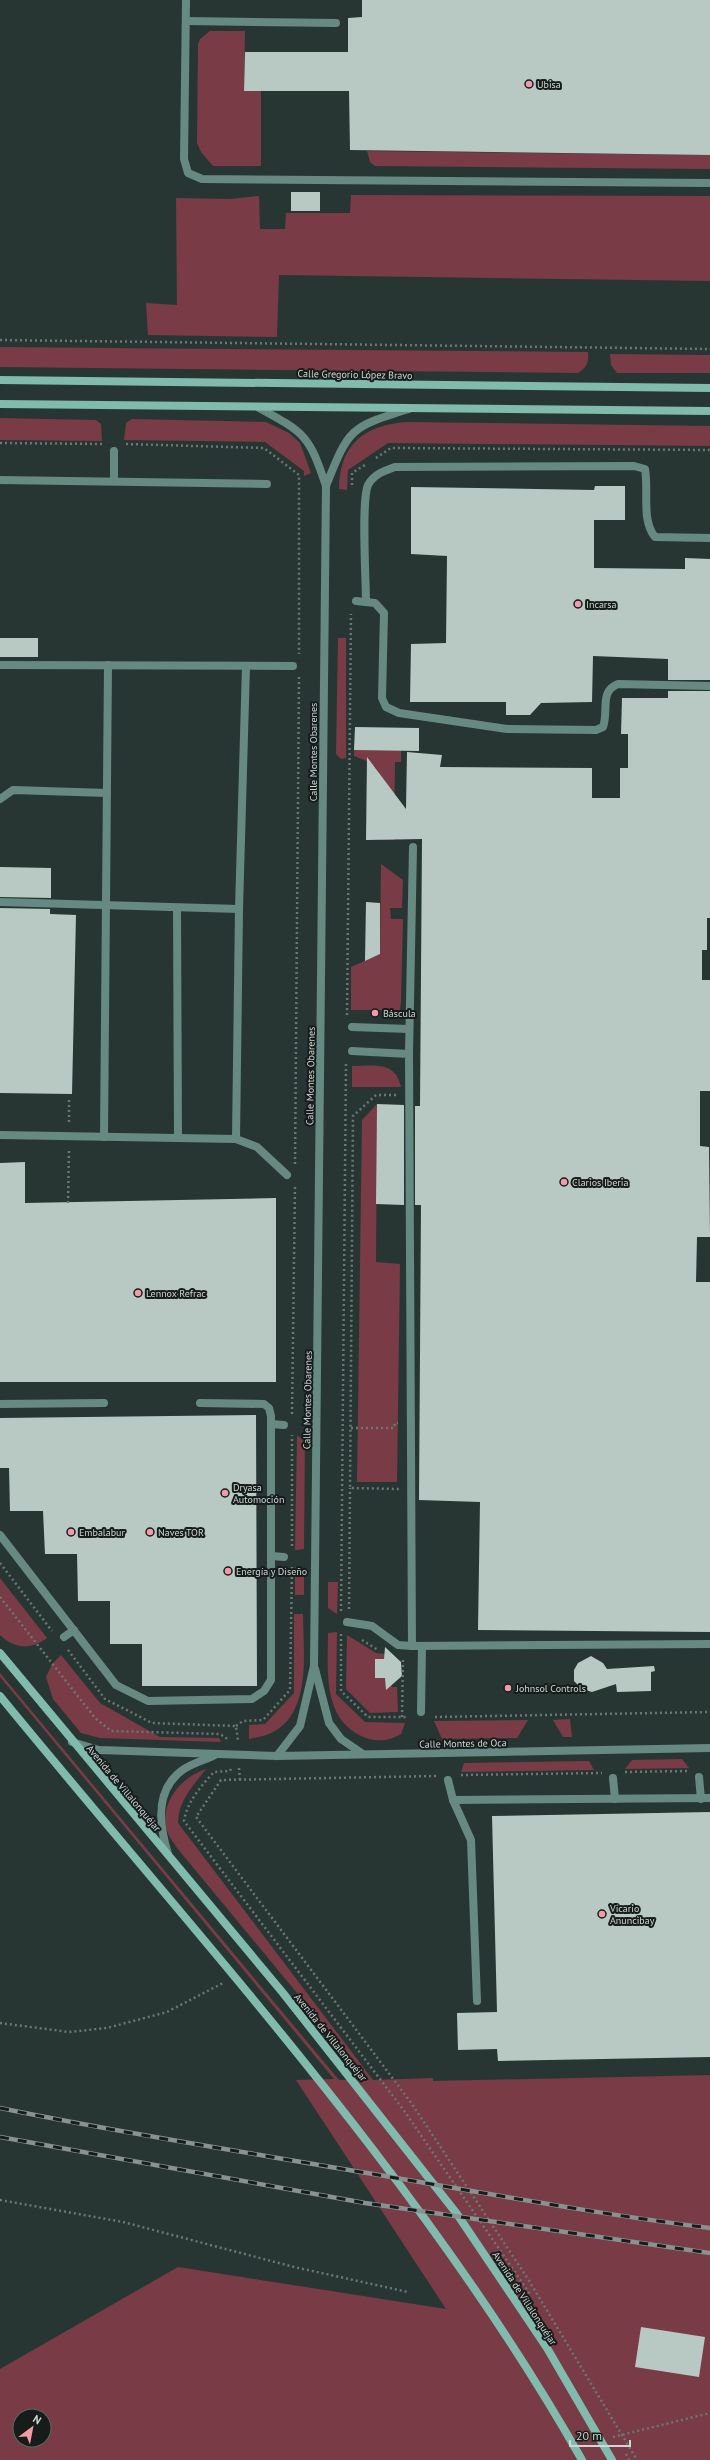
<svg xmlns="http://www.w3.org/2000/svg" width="710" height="2460" font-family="'PT Sans',sans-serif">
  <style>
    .green { fill: #793b46; fill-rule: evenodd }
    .building { fill: #b8c9c4 }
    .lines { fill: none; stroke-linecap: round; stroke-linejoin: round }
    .path { stroke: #6b7774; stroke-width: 2.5; stroke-dasharray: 2 3; stroke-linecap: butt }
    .lane { stroke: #668a81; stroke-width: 8 }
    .street { stroke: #668a81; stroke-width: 8 }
    .secondary { stroke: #80bbad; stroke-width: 8 }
    .rail-casing { stroke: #889390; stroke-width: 4.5 }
    .rail { stroke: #161c1a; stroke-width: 3; stroke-dasharray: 9; stroke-linecap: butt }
    .poi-dot { fill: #f39aa8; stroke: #161c1a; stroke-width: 1.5 }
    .labels { text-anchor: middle; stroke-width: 4; stroke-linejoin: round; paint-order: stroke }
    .poi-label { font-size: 10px; fill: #ced7d4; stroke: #161c1a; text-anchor: start }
    .street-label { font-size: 10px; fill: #ced7d4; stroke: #161c1a }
  </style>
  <rect width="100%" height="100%" fill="#283633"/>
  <!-- green -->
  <g class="green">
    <path d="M210 31H245L244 90 261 91V166H213L201 152 197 143 198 44 200 39Z"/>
    <path d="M367 151 710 155V169L375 166 370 162Z"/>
    <path d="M351 195 710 196V281L279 275 277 337 148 335 146 303 177 305 176 198 230 199 259 196 260 229H285L286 213H350Z"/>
    <path d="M0 347 588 352C589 362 587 367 578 373L0 367Z"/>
    <path d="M610 354 710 355V373H617L611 365Z"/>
    <path d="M0 418 96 420 101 424 102 441 0 440Z"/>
    <path d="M132 419 266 422 289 433 300 443 311 473 304 476V471L265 442 124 440 126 423Z"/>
    <path d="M408 422 710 426V446L388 443 348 470 347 490 339 489C339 445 365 424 408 422Z"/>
    <path d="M338 638H346V758L341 759 336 754Z"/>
    <path d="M354 750H401V762H395L394 840H381C381 821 387 780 374 766 369 761 361 759 354 756Z"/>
    <path d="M381 864 403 880 402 908H390L391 919H403L401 1002 400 1010H351V967L380 954Z"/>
    <path d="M352 1066C374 1066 395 1060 401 1087H352Z"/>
    <path d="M377 1104 376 1262 400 1264 397 1482H357L362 1120Z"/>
    <path d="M297 1436 305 1440 304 1549 295 1550Z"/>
    <path d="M295 1567 304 1569V1595H295Z"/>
    <path d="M0 1578 47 1638C30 1650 15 1649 0 1635Z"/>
    <path d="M328 1582H338L337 1614 328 1608Z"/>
    <path d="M294 1614H303C303 1650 312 1709 275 1731 267 1736 258 1737 249 1739V1725L265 1724 294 1693Z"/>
    <path d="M337 1632 336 1694 365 1722 405 1723 401 1734C390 1741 378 1742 366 1738 322 1721 328 1672 328 1633Z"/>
    <path d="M347 1635 376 1653 385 1654 384 1659H375V1678H385L391 1684 392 1687H397L398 1712 370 1713 346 1689Z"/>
    <path d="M61 1655 100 1703 160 1737 219 1738 221 1742 100 1738 81 1733 53 1699 46 1677 52 1664Z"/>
    <path d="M0 1673 339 2080H369L177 1848C174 1843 169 1837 167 1831 159 1803 181 1777 206 1769 193 1786 178 1801 178 1823L373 2080 433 2078V2081L710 2075V2460H0V2369L178 2267 446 2309 296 2080 334 2079 11 1690 0 1677ZM20 2416H44V2440H20Z"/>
    <path d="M570 1719 572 1737H563L553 1720Z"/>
    <path d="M528 1720 517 1738 442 1739 434 1721Z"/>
    <path d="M682 1759 689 1768 625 1769 632 1760Z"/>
    <path d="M589 1761 594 1770 461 1772 464 1763Z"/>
  </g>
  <!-- building -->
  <g class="building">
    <path d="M362 0H710V155L350 150 349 91H244L245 52H348V18L362 17Z"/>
    <rect x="291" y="192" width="29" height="19"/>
    <path d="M595 486H625V520H594V568L685 569V558L710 559V680H668V659L593 656 592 702 541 703 530 715H506V702H410L411 644 446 643 447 556 411 554V487L594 490Z"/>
    <rect x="0" y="638" width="38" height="19"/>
    <path d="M668 691H710V918H707V950H702V980H710V1091H700V1146L709 1147 710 1237H697L696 1282H710V1632L478 1630 480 1502 419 1500 421 1205H415V1106H420L422 839 366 840 367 757 406 809 407 752 442 755 440 767 592 768V798H620V768H628V734H621L622 698H668Z"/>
    <path d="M355 727 419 728V751L354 750Z"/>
    <path d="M0 867 51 868V898L0 897Z"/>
    <path d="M366 902 380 903V954L365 961Z"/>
    <path d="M0 908 50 909V914L76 915 72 1094 0 1093Z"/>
    <path d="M377 1104 404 1105V1205L376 1204Z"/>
    <path d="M25 1162V1203L276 1198V1382H0V1163Z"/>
    <path d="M256 1415 257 1686H142V1644H110V1601H78L77 1554H45L43 1511H10L9 1468H0V1418Z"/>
    <path d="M385 1647 401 1662 402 1676 386 1690 385 1678H375V1659H384Z"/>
    <path d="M591 1656 603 1663 607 1669 654 1666 655 1671 651 1672V1691L617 1692 616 1684 592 1692 582 1689 574 1681V1670L578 1663Z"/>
    <path d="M710 1812V2057L498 2061 497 2049 458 2050 457 2013 497 2012 492 1816Z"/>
    <path d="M641 2327 705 2337 699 2377 635 2367Z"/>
  </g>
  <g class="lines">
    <!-- path -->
    <g class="path">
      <path d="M0 340 710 349"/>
      <path d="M0 443 103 444"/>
      <path d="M126 444 264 448 299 475V654"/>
      <path d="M376 458 391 448 710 450"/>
      <path d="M352 485V473L365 465"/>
      <path d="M347 1015 351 614"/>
      <path d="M396 1095H376L353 1116 350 1488 399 1489"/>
      <path d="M69 1122V1098"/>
      <path d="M295 1164 299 677"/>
      <path d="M68 1203 69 1149"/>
      <path d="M292 1414 295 1185"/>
      <path d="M351 1428H394L395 1423H398"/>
      <path d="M292 1546V1435"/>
      <path d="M0 1563 52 1631"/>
      <path d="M0 1597 95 1718 111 1731 220 1734 229 1740"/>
      <path d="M349 1609 350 1488"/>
      <path d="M341 1611 346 1064"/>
      <path d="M341 1634V1691L368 1717H408"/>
      <path d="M362 1640 378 1650"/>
      <path d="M68 1650 105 1699 152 1723 236 1726 238 1741"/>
      <path d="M402 1717 403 1659"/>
      <path d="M435 1717 710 1712"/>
      <path d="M236 1726 243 1721 263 1720 290 1690 292 1567"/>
      <path d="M239 1768 240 1780"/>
      <path d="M231 1769 230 1771 214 1772C201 1786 187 1802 184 1821L405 2112 530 2294"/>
      <path d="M625 1772 688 1771"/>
      <path d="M461 1775 602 1773"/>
      <path d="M436 1776 221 1780 196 1817 412 2104 528 2279 637 2460"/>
      <path d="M0 2023 69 2032 107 2028 167 2012 223 1983"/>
      <path d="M0 2200 123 2222 294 2267 408 2292"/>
      <path d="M613 2437 710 2413"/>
      <path d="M626 2454 629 2460"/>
    </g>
    <!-- lane -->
    <g class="lane">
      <path d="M186 0 184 159 188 173 202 179 710 183"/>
      <path d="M186 21 336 23"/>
      <path d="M114 451V481"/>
      <path d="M0 480 267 484"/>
      <path d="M356 601 375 603 384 613 382 698 386 707 399 713 507 729 596 730 603 727C609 711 599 691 618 684L710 686"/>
      <path d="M366 602C366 581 361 500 368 485 374 474 384 471 395 467L634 466 645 469C649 491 641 520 655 537L710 538"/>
      <path d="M0 665 293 666"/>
      <path d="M0 799 13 790 107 793"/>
      <path d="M0 902 239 909"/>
      <path d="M177 908 178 1138"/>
      <path d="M352 1027 409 1029"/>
      <path d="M409 1054 413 847"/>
      <path d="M0 1135 236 1139 257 1147 287 1175"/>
      <path d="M104 1137 108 665"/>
      <path d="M236 1139 239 909 246 666"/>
      <path d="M0 1404 104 1403"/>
      <path d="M271 1424 284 1425"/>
      <path d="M0 1535 116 1685 148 1701 252 1699 264 1691 271 1680V1416L269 1408 264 1404 200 1403"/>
      <path d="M272 1556 284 1557"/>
      <path d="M347 1622 372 1626 398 1645 412 1646 409 1054 352 1051"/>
      <path d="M64 1637 74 1630"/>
      <path d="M412 1646 710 1644"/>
      <path d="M421 1712 422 1646"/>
      <path d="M699 1777 701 1799"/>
      <path d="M613 1778 615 1799"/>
      <path d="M448 1780 453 1800 471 1840 477 2001"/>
      <path d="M453 1800 710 1798"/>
    </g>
    <!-- street -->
    <g class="street">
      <path d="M259 408C305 433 309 435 326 486L314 1666 300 1726 277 1756"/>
      <path d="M326 486C349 428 350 427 409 409"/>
      <path d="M315 1669 329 1723 341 1739 363 1754"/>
      <path d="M72 1742 99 1750 277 1756 710 1748"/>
      <path d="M168 1854C159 1825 154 1789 184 1769 193 1763 205 1760 215 1755"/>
    </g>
    <!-- secondary -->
    <g class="secondary">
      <path d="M0 380 710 388"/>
      <path d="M0 404 710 411"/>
      <path d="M0 1653 283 1993 457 2214 547 2348 612 2460"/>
      <path d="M0 1696C202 1943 424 2181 582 2460"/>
    </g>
    <!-- rail casing -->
    <g class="rail-casing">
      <g id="rail">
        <path d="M0 2108C116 2132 232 2150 349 2170 469 2190 589 2213 710 2228"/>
        <path d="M0 2137 365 2203 710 2253"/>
      </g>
    </g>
    <!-- rail -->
    <use href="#rail" class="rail"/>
  </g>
  <!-- markers -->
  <g class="poi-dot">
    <circle cx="529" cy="84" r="4"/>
    <circle cx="578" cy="604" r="4"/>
    <circle cx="375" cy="1013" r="4"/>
    <circle cx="564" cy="1182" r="4"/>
    <circle cx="138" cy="1293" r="4"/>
    <circle cx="225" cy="1493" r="4"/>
    <circle cx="71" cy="1532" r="4"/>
    <circle cx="150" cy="1532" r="4"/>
    <circle cx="228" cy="1571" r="4"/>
    <circle cx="508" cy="1688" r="4"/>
    <circle cx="602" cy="1914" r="4"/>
  </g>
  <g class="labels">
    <!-- poi labels -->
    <g class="poi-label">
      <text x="537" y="88">Ubisa</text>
      <text x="586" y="608">Incarsa</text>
      <text x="383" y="1017">Báscula</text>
      <text x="572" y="1186">Clarios Iberia</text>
      <text x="146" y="1297">Lennox Refrac</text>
      <text x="233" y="1491">Dryasa<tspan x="233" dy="12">Automoción</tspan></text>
      <text x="79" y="1536">Embalabur</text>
      <text x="158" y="1536">Naves TOR</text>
      <text x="236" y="1575">Energía y Diseño</text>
      <text x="516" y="1692">Johnsol Controls</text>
      <text x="610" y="1912">Vicario<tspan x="610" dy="12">Anuncibay</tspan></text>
    </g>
    <!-- street labels -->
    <g class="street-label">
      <text transform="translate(355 374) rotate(1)" y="4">Calle Gregorio López Bravo</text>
      <text transform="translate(313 752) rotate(-90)" y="4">Calle Montes Obarenes</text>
      <text transform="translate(310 1076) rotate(-89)" y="4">Calle Montes Obarenes</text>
      <text transform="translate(307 1400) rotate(-89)" y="4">Calle Montes Obarenes</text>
      <text transform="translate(463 1743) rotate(-1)" y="4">Calle Montes de Oca</text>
      <text transform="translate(124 1788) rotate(50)" y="4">Avenida de Villalonquéjar</text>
      <text transform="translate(331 2037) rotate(51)" y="4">Avenida de Villalonquéjar</text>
      <text transform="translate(525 2298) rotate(57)" y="4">Avenida de Villalonquéjar</text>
    </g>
  </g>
  <!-- north arrow -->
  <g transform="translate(32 2428) rotate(32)"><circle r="19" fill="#161c1a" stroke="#606764"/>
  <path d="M0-3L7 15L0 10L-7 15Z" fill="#f39aa8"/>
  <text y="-6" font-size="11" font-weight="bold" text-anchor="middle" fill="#ced7d4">N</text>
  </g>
  <!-- scale -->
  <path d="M570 2440v6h60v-6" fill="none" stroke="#ced7d4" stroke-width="2"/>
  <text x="576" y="2440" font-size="12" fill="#ced7d4" stroke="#161c1a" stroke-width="3" paint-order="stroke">20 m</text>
</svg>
